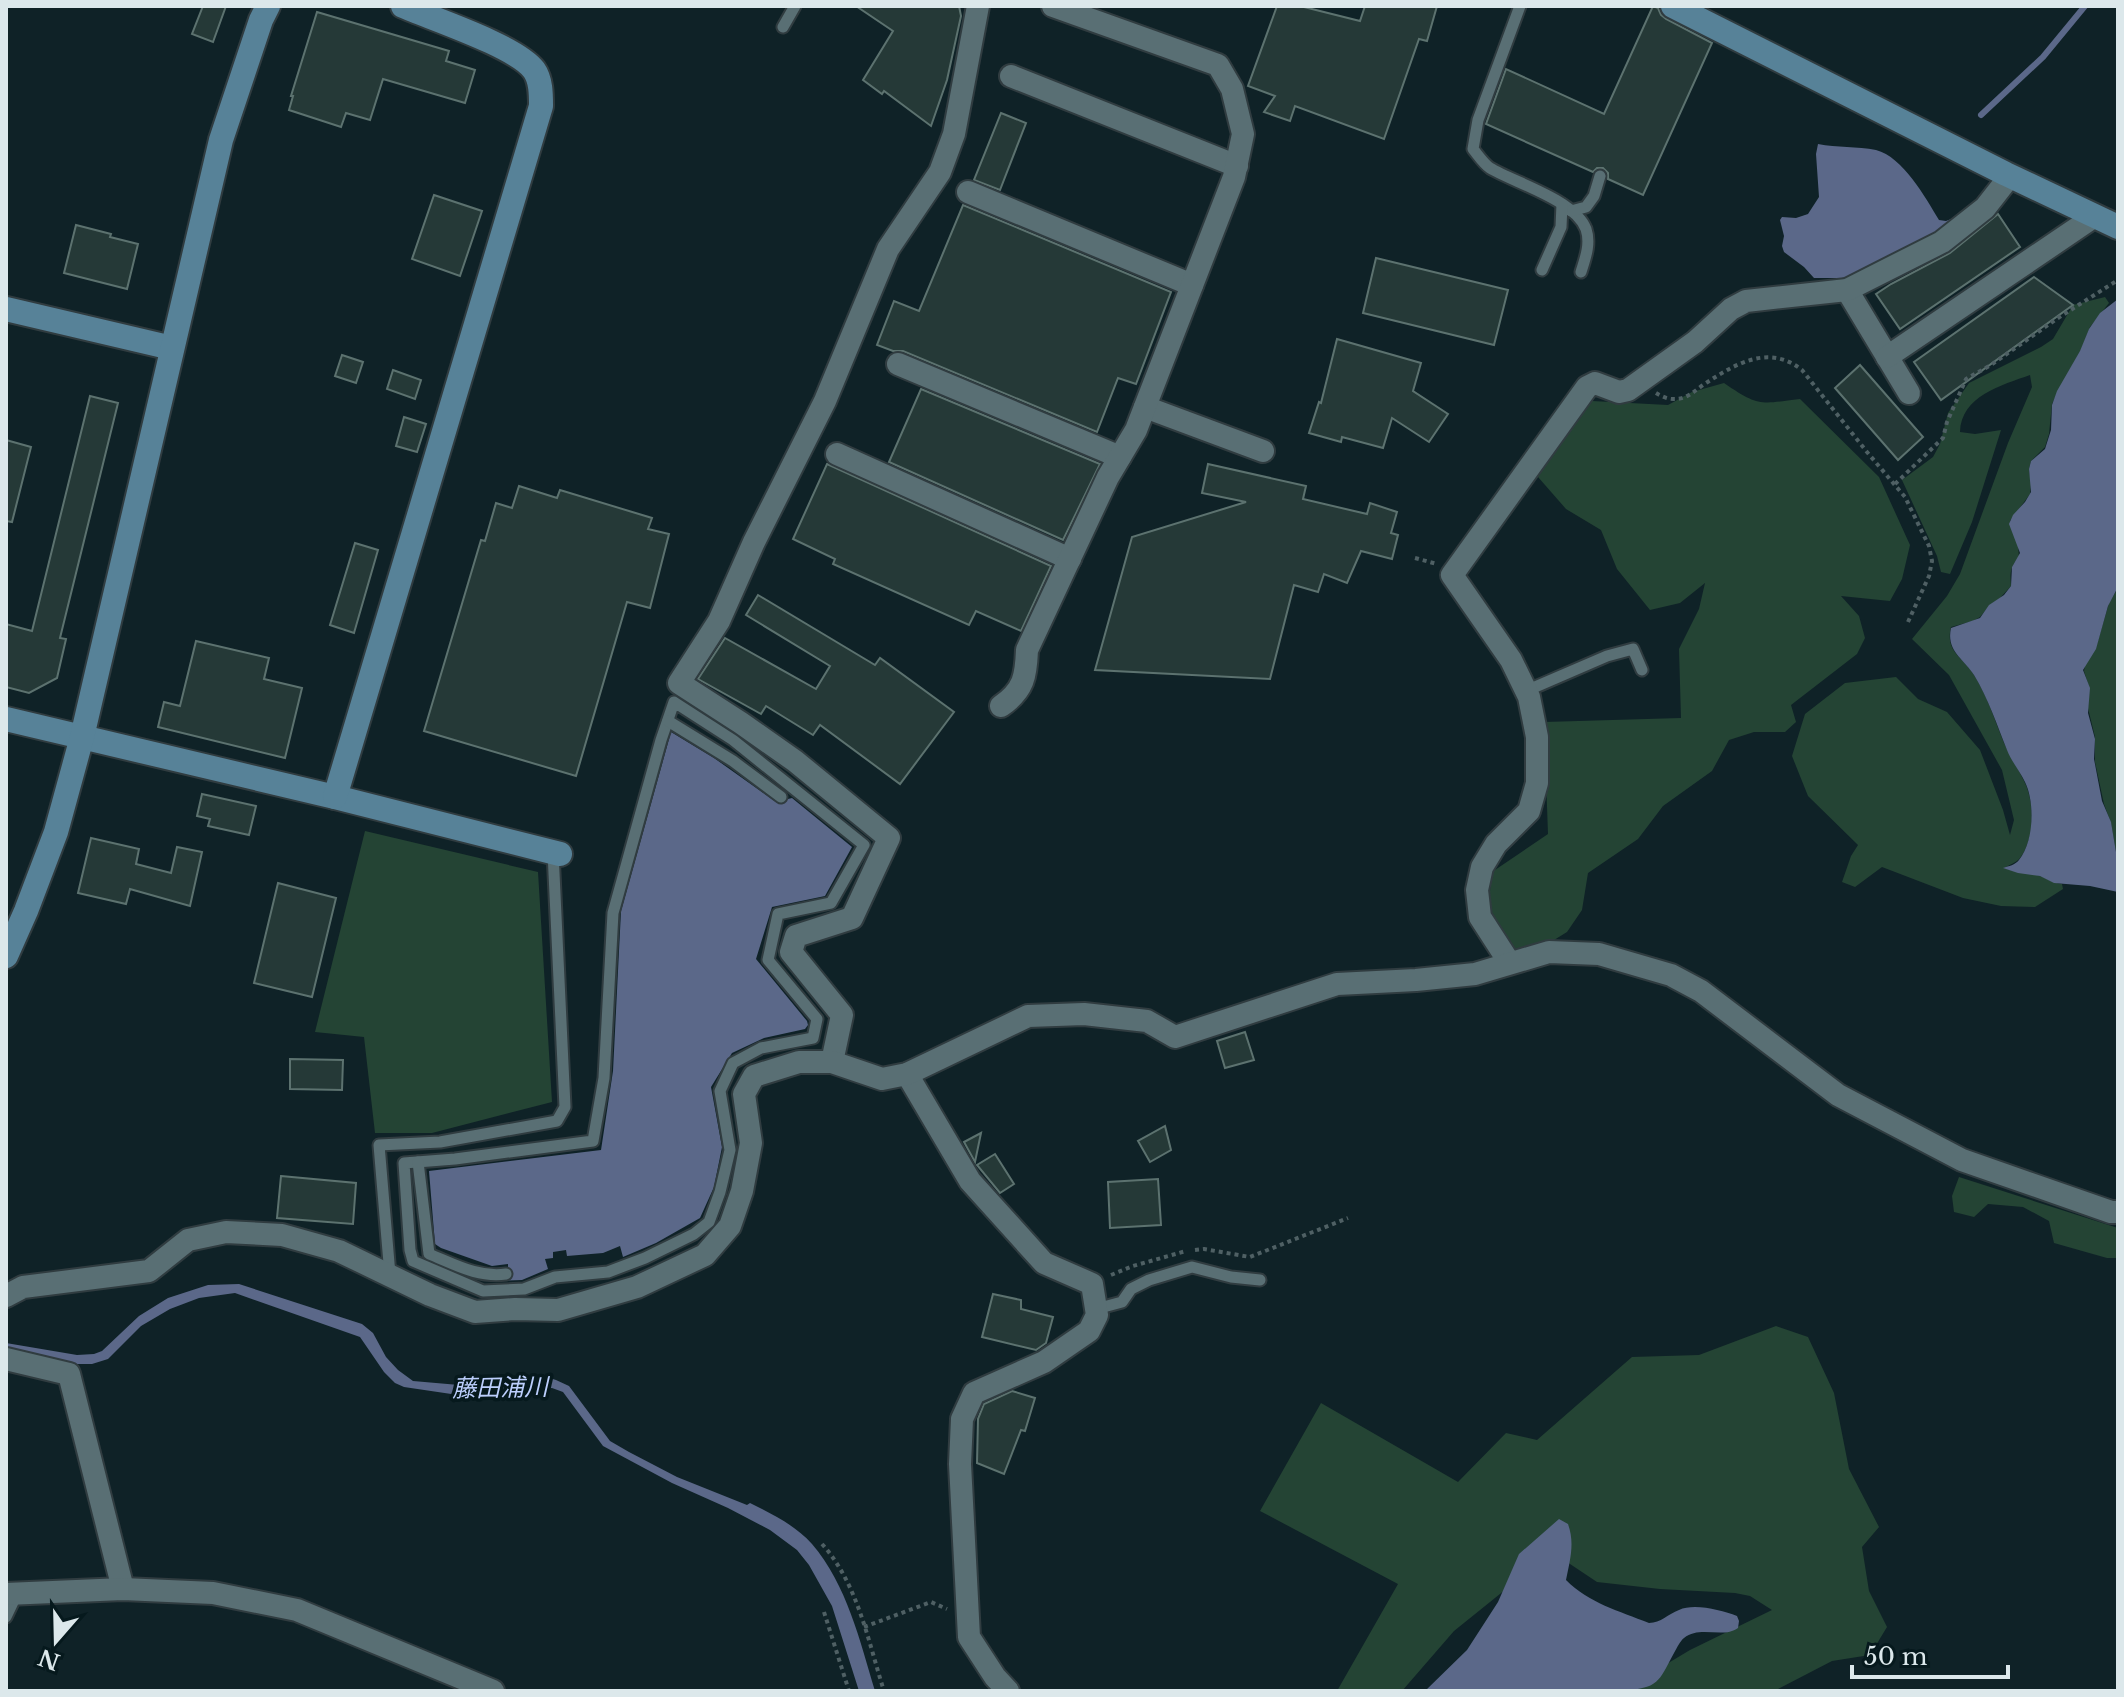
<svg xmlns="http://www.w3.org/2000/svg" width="2124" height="1697" font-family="'Libre Baskerville','Noto Sans JP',serif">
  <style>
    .green { fill: #244434 }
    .water { fill: #5b6889 }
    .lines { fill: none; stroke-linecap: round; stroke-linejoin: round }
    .stream { stroke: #5b6889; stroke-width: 6 }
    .building { fill: #253937; stroke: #5c726f; stroke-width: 2 }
    .lane-casing { stroke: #303c40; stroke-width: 15 }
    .street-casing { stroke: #303c40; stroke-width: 26 }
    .secondary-casing { stroke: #303c40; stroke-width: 28 }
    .path { stroke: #4f6064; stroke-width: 4; stroke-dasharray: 4 4; stroke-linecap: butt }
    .lane { stroke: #596f74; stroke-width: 11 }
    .street { stroke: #596f74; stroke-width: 22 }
    .secondary { stroke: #578298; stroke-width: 24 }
    .labels { text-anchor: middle; stroke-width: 7; stroke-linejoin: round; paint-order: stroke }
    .water-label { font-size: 24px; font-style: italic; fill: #bccffd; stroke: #06191d }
  </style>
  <rect width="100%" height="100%" fill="#0f2227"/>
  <!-- green -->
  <g class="green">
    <path d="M2105 297 2109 303 2090 327 2081 350 2059 389 2052 404 2049 434 2045 447 2031 461 2029 469 2031 484 2030 494 2010 521 2018 546 2019 557C2010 567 2010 573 2011 586L2000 598 1990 605 1980 617 1973 621 1951 627C1945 652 1962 656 1974 675 1987 695 1995 721 2004 743 2010 756 2018 768 2024 781 2035 802 2035 839 2020 858 2016 863 2009 865 2004 868 2015 872 2026 872 2037 875 2046 877 2052 883 2062 884L2063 889 2035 907 2001 906 1963 898 1882 867 1855 887 1842 882 1851 856 1858 845 1808 796 1792 756 1805 714 1845 683 1896 677 1918 699 1947 712 1980 750 2003 810 2010 835 2014 820 2002 770 1949 675 1912 639 1947 596 1960 574 2008 443 2032 387 2030 375C2002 385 1961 396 1960 432L1975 434 2001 430 1972 522 1950 574 1941 572 1937 556 1902 480 1933 457 1940 444 1948 413 1969 383 2041 347 2053 339 2073 305Z"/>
    <path d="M1724 383C1759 407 1760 404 1800 399L1879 477 1910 545 1902 579 1890 601 1841 596 1859 616 1865 638 1857 654 1791 705 1796 722 1785 732H1754L1729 740 1712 771 1663 806 1638 839 1588 873 1582 910 1567 932 1546 945 1510 951 1487 918 1492 872 1548 834 1544 722 1681 718 1679 649 1699 609 1705 583 1680 603 1650 610 1617 569 1601 530 1566 509 1538 477 1549 457 1592 401 1668 405 1692 392Z"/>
    <path d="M2118 588V665L2116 672 2118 714V864L2111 823 2104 804 2095 762V737L2088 708 2089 687 2084 671 2085 665 2097 644 2109 603Z"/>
    <path d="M365 831 538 872 552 1102 432 1133H375L364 1037 315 1032Z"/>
    <path d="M1959 1177 2118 1228V1258H2107L2054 1243 2049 1221 2023 1207 1988 1204 1974 1217 1954 1212 1952 1196Z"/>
    <path d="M1776 1326 1808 1337 1834 1393 1849 1469 1879 1527 1862 1547 1869 1591 1887 1627 1870 1655 1832 1661 1774 1691H1595L1640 1680 1690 1650 1772 1610 1750 1596 1735 1593 1660 1589 1597 1582 1552 1552 1454 1631 1402 1691H1337L1398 1584 1260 1511 1321 1403 1458 1482 1506 1433 1537 1440 1632 1357 1699 1355Z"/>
  </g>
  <!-- water -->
  <g class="water">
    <path d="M1818 144C1837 148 1857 146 1876 150 1903 157 1925 197 1939 220L1946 221 1956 217 1940 234 1848 278H1814L1804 267 1784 252 1782 246 1784 236 1780 220 1782 217 1796 218 1808 214 1819 197 1816 154Z"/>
    <path d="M2118 299V587L2108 606 2096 649 2083 670 2090 688 2088 713 2095 739 2094 759 2102 801 2111 822 2118 864V892L2090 886 2054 883 2040 876 2018 873 2003 868C2009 866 2015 865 2019 860 2034 842 2035 802 2025 782 2020 771 2011 761 2007 750 1997 725 1988 698 1974 675 1963 658 1946 651 1951 628L1980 618 1989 605 2004 595 2011 586 2012 567 2020 553 2009 524 2013 515 2025 502 2031 492 2029 469 2031 461 2045 449 2051 430 2052 405 2057 391 2080 351 2089 329 2100 313Z"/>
    <path d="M671 732 714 758 776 802 792 798 852 847 825 896 772 907 756 959 807 1021 808 1025 805 1029 764 1038 732 1053 711 1087 722 1147 714 1187 700 1218 656 1243 623 1257 620 1246 603 1253 567 1256 566 1250 553 1252V1258L545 1259 548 1269 522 1280 499 1281 498 1269 508 1268V1264L492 1266 441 1248 435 1244 429 1171 601 1150 613 1071 621 911Z"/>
    <path d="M239 1284 362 1324 373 1333 386 1357 398 1370 413 1381 459 1385 521 1381 543 1376 556 1380 569 1386 610 1441 629 1452 677 1477 747 1505 750 1503C772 1514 795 1525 812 1544 847 1585 860 1641 875 1691H859L832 1606 809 1565 797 1550 770 1530 728 1508 672 1483 603 1446 563 1392 552 1388 458 1395 404 1387 395 1383 384 1372 360 1337 235 1293 199 1298 170 1309 141 1326 108 1359 92 1364H76L6 1352V1343L77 1355 94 1354 102 1351 139 1316 168 1298 208 1285Z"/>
    <path d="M1559 1519 1568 1524C1575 1543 1570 1560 1566 1580 1589 1603 1619 1611 1649 1623 1661 1623 1668 1614 1679 1610 1694 1603 1721 1610 1737 1616L1739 1621 1738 1628C1723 1639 1700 1625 1684 1638 1680 1641 1677 1648 1674 1653 1658 1683 1659 1687 1624 1691H1425L1467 1650 1498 1602 1519 1554Z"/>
  </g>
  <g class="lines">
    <!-- stream -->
    <path class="stream" d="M1981 115 2043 57 2085 6"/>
  </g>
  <!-- building -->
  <g class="building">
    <path d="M203 6H226L213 42 192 34Z"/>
    <path d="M856 6H959L961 16 947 80 931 126 884 91 882 94 863 80 893 31Z"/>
    <path d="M1277 6H1300L1360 21 1365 6H1437L1427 41 1419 39 1384 139 1295 106 1290 121 1264 112 1275 96 1248 86Z"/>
    <path d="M1653 6 1658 8 1661 15 1666 19 1712 43 1643 195 1608 179V173L1603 168H1597L1593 172 1486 124 1506 69 1604 114Z"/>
    <path d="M317 12 449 51 446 61 475 70 465 103 383 79 370 120 346 113 341 127 289 110 293 96H291Z"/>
    <path d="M1001 113 1026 123 1000 190 974 180Z"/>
    <path d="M434 195 482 211 460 276 412 259Z"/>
    <path d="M963 205 1171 292 1136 384 1118 378 1097 432 903 351H893L877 345 894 301 919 311Z"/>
    <path d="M1998 214 2020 247 1900 329 1876 294 1891 284 1950 253Z"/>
    <path d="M76 225 111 234 110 237 138 244 127 289 64 273Z"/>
    <path d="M1376 258 1508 290 1494 345 1363 313Z"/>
    <path d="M2034 277 2073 305 1941 400 1914 362Z"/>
    <path d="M1337 339 1421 363 1413 391 1448 414 1429 442 1392 418 1383 448 1342 437 1341 442 1309 433 1319 402 1321 403Z"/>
    <path d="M342 355 363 362 356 383 335 376Z"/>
    <path d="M1860 365 1923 437 1898 460 1835 388Z"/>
    <path d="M393 370 421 380 415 399 387 389Z"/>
    <path d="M921 389 1100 464 1063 540 889 462Z"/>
    <path d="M90 396 118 403 60 638 66 639 57 678 29 693 6 687V624L32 631Z"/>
    <path d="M404 417 426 424 417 452 396 446Z"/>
    <path d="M6 440 31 447 12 522 6 521Z"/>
    <path d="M827 464 1051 566 1021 631 976 611 969 625 833 564 835 559 793 539Z"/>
    <path d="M1208 464 1306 486 1303 499 1367 514 1370 503 1397 512 1391 533 1398 535 1392 559 1361 551 1347 583 1324 574 1318 592 1294 585 1270 679 1095 670 1132 537 1246 502 1202 493Z"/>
    <path d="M519 486 557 498 560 490 652 518 648 529 669 534 650 608 627 602 576 776 424 731 481 540 485 541 496 503 512 508Z"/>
    <path d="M355 543 378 550 354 633 330 625Z"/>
    <path d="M758 595 875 665 880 658 954 712 900 784 820 725 813 735 766 706 761 714 698 679 725 638 816 689 830 666 746 615Z"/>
    <path d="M196 641 269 658 264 679 302 688 285 758 158 727 164 702 180 706Z"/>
    <path d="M202 794 256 806 249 835 208 826 210 819 197 816Z"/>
    <path d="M91 838 139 849 136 864 171 873 177 847 202 852 190 906 130 889 126 904 78 893Z"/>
    <path d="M278 883 336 898 312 997 254 983Z"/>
    <path d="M1245 1032 1254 1060 1225 1068 1217 1041Z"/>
    <path d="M290 1059 343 1060 342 1090 290 1089Z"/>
    <path d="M1165 1126 1171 1150 1150 1162 1138 1141Z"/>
    <path d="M981 1133 975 1162 964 1142Z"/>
    <path d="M995 1154 1014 1184 1000 1193 977 1165Z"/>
    <path d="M281 1176 356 1183 353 1224 277 1218Z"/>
    <path d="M1158 1179 1161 1225 1110 1228 1108 1182Z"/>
    <path d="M993 1294 1021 1300V1309L1053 1317 1046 1343 1036 1350 982 1337Z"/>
    <path d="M1012 1391 1035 1398 1025 1431 1021 1430 1004 1474 977 1463 978 1419 984 1404Z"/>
  </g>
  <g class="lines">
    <!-- lane casing -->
    <g class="lane-casing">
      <g id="lane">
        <path d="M1520 6 1478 120 1473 149C1478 155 1483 163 1490 168 1515 183 1575 200 1586 229 1591 244 1585 259 1581 272"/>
        <path d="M783 27 795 6"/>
        <path d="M1571 211 1586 207 1594 196 1600 176"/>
        <path d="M1542 270 1561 227 1562 204"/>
        <path d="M1526 691 1607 656 1633 649 1642 670"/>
        <path d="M674 702 733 740 864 845 831 903 778 914 768 960 817 1019 813 1038 761 1048 733 1063 720 1091 730 1150 720 1192 709 1222 694 1234 645 1258 608 1272 555 1277 524 1289 483 1291 413 1261 410 1250 404 1163 455 1159 593 1141 604 1078 613 913 661 740Z"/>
        <path d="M668 721 733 761 781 797"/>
        <path d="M418 1162 429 1254C454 1264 478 1278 506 1274"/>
        <path d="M390 1275 379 1145 440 1142 557 1121 565 1107 553 852"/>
        <path d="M1096 1309 1122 1302 1131 1289 1149 1280 1192 1267 1231 1277 1260 1280"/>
        <path d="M6 1617 17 1594"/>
      </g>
    </g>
    <!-- street casing -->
    <g class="street-casing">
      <g id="street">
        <path d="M1011 76 1237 166"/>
        <path d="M968 192 1192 285"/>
        <path d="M1847 290 1909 393"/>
        <path d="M1887 357 2095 216"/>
        <path d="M898 364 1120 457"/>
        <path d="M1145 407 1263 451"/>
        <path d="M837 454 1070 559"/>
        <path d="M1001 706C1024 690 1026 676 1027 650L1108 477 1136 430 1234 177 1243 134 1232 89 1218 65 1053 6"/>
        <path d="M1509 962 1480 917 1477 890 1482 867 1496 844 1529 811 1537 783V737L1529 697 1511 660 1452 575 1587 387 1595 383 1619 392 1628 390 1695 342 1731 309 1746 301 1847 290 1942 242 1985 208 2010 176"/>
        <path d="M832 1062 842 1015 791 952 796 936 852 918 889 838 795 761 741 723 679 683 719 621 754 542 825 401 888 249 940 172 954 134 978 6"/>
        <path d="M907 1074 970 1181 1044 1263 1092 1284 1097 1315 1089 1331 1044 1362 974 1393 962 1419 960 1464 969 1637 995 1677 1008 1691"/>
        <path d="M6 1296 23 1287 149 1271 188 1240 226 1232 282 1235 339 1251 430 1295 475 1312 515 1309 558 1310 637 1287 705 1255 730 1226 742 1191 751 1143 744 1094 754 1076 799 1062H832L882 1079 907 1074 1028 1016 1084 1014 1147 1021 1175 1037 1337 984 1416 980 1475 974 1549 952 1599 954 1671 975 1701 991 1838 1095 1962 1160 2111 1212H2118"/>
        <path d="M6 1359 69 1374 123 1589"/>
        <path d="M6 1594 123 1589 213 1593 297 1610 493 1691"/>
      </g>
    </g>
    <!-- secondary casing -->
    <g class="secondary-casing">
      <g id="secondary">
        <path d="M1673 6 2006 174 2118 227"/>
        <path d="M6 309 172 348"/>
        <path d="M6 719 335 797 560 854"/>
        <path d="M335 797 541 106C541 94 541 80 534 70 516 46 433 19 403 6"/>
        <path d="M6 956 26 911 56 832 82 737 221 140 261 20 268 6"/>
      </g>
    </g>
    <!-- path -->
    <g class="path">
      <path d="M1656 393C1661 396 1667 399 1673 399 1687 400 1695 390 1706 383 1737 363 1769 344 1802 370L1867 452 1905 497 1929 546 1932 561 1929 576 1908 622"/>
      <path d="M1895 484 1943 438 1947 422 1966 379 1991 365 2058 318 2118 280"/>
      <path d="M1415 558 1437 564"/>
      <path d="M1195 1250 1204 1249 1250 1257 1348 1218"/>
      <path d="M1111 1275 1133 1266 1186 1251"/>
      <path d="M822 1544C858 1584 868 1641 884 1691"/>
      <path d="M824 1612 849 1691"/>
      <path d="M864 1627 931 1602 947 1609"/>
    </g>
    <!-- lane -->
    <use href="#lane" class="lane"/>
    <!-- street -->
    <use href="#street" class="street"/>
    <!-- secondary -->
    <use href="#secondary" class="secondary"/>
  </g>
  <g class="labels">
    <!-- water labels -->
    <g class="water-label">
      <text transform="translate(500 1388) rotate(-1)" y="8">藤田浦川</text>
    </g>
  </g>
  <!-- border -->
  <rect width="2124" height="1697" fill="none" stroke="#dce8eb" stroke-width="16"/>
  <!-- north arrow -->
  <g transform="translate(56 1641) rotate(200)" stroke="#06191d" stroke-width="6" paint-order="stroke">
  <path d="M0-6L14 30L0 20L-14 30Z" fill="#dce8eb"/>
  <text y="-12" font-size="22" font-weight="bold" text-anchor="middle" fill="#dce8eb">N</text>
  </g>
  <!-- scale -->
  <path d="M1852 1665v12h156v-12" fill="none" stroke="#dce8eb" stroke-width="4"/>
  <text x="1864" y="1665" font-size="24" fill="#dce8eb" stroke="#06191d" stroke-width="6" paint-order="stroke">50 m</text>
</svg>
